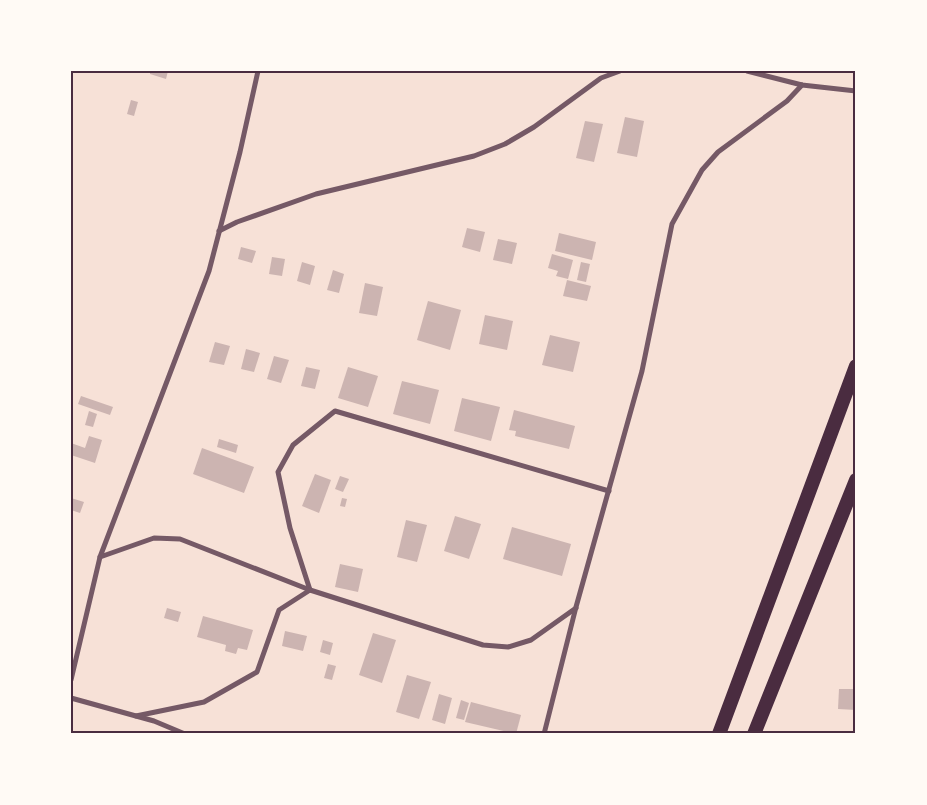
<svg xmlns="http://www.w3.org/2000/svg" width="927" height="805" font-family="Commissioner,sans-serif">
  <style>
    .building { fill: #ccb4b1 }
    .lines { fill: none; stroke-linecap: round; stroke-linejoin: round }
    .minor { stroke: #755966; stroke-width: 5 }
    .trunk { stroke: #4a2c40; stroke-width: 14 }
    .neatline { fill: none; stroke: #4a2c40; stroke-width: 2 }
  </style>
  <rect width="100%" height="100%" fill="#f7e1d7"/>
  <!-- building -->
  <g class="building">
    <path d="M150 71H168L166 79 150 74Z"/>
    <path d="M131 100 138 102 134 116 127 114Z"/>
    <path d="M625 117 644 121 637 157 617 153Z"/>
    <path d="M585 121 603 124 594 162 576 158Z"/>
    <path d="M467 228 485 232 480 252 462 247Z"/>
    <path d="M559 233 596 242 592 260 555 251Z"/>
    <path d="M498 239 517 243 512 264 493 260Z"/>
    <path d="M241 247 256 251 252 263 238 259Z"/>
    <path d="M552 254 573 260 568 279 556 276 558 271 548 268Z"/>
    <path d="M272 257 285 259 282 276 269 274Z"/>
    <path d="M302 262 315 266 310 285 297 281Z"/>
    <path d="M581 262 590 264 586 282 577 280Z"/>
    <path d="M333 270 344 274 339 293 327 290Z"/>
    <path d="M567 280 591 286 587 301 563 296Z"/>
    <path d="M365 283 383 287 377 316 359 313Z"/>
    <path d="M428 301 461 310 450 350 417 340Z"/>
    <path d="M485 315 513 321 507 350 479 344Z"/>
    <path d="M550 335 580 342 573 372 542 365Z"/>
    <path d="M215 342 230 346 224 365 209 362Z"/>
    <path d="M246 349 260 353 254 372 241 369Z"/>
    <path d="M274 356 289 360 281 383 267 379Z"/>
    <path d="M306 367 320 370 315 389 301 386Z"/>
    <path d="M348 367 378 376 368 407 338 398Z"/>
    <path d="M402 381 439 390 430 424 393 414Z"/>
    <path d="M81 396 113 407 110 415 78 404Z"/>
    <path d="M462 398 500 407 491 441 454 431Z"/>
    <path d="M514 410 575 426 569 449 515 436 516 431 509 430Z"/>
    <path d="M89 411 97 414 93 427 85 425Z"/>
    <path d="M89 436 102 440 95 463 71 455V443L85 448Z"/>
    <path d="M219 439 238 445 236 453 217 447Z"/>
    <path d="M202 448 254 467 244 493 193 474Z"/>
    <path d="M315 474 331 480 319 513 302 506Z"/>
    <path d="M340 476 349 479 343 492 335 489Z"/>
    <path d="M71 498 84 502 80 513 71 510Z"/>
    <path d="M342 498 347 499 345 507 340 506Z"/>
    <path d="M455 516 481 524 469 559 444 551Z"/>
    <path d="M406 520 427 525 417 562 397 557Z"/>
    <path d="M512 527 571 544 562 576 503 559Z"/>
    <path d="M340 564 363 569 358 592 335 587Z"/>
    <path d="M167 608 181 612 178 622 164 618Z"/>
    <path d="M203 616 253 630 247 650 238 648 236 654 225 651 226 645 197 637Z"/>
    <path d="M285 631 307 636 303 651 282 646Z"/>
    <path d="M373 633 396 640 382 683 359 675Z"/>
    <path d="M323 640 333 643 330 655 320 652Z"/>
    <path d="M328 664 336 666 332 680 324 678Z"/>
    <path d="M407 675 431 682 419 719 396 712Z"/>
    <path d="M839 689H856V710L838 709Z"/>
    <path d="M439 694 452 698 445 724 432 720Z"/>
    <path d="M461 700 469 703 464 720 456 718Z"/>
    <path d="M471 702 521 715 516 734 465 722Z"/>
  </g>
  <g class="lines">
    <!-- minor -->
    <g class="minor">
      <path d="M747 71 802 85 856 91"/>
      <path d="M219 231 237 222 316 194 474 156 505 144 534 127 601 78 620 71"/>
      <path d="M100 557 154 538 180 539 310 590 483 645 508 647 531 640 576 608"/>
      <path d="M310 590 290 528 278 472 293 445 335 411 609 491"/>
      <path d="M71 680 100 557 209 271 240 152 258 71"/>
      <path d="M71 698 154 721 185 734"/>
      <path d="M136 716 204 702 257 672 279 610 310 590"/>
      <path d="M544 734 576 607 642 371 672 224 702 170 718 152 787 101 802 85"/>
    </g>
    <!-- trunk -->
    <g class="trunk">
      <path d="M719 734 856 366"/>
      <path d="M754 734 856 480"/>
    </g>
  </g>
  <!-- border -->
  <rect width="927" height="805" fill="none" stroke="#fffaf5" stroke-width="145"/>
  <rect x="72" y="72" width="782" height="660" class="neatline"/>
</svg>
